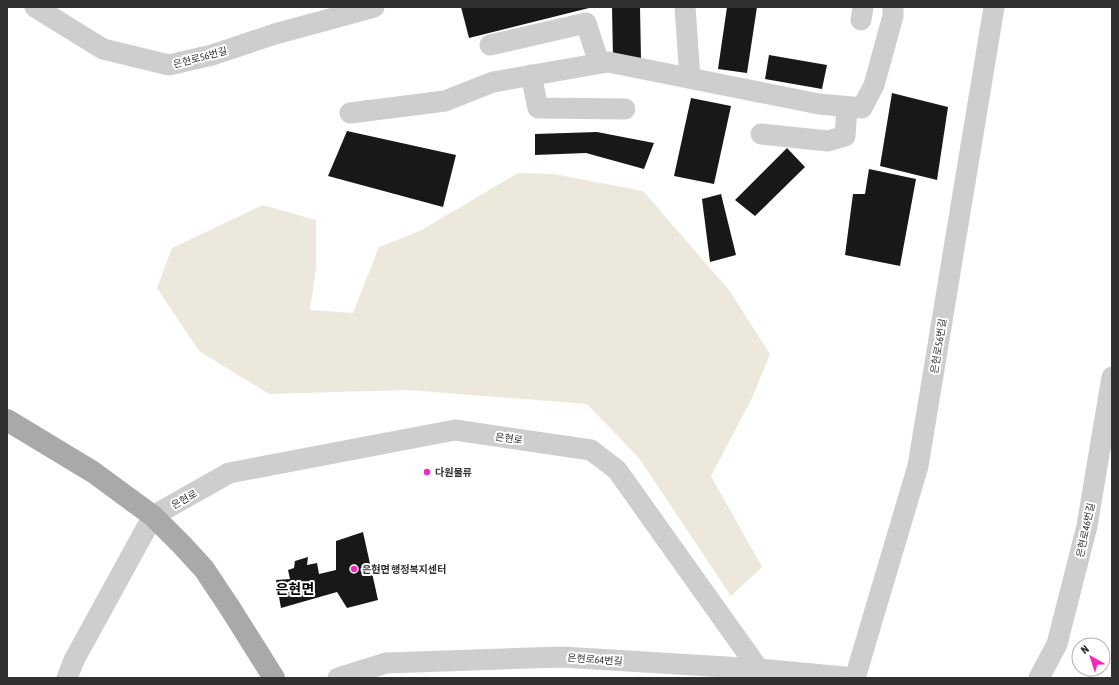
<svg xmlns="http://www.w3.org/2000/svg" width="1119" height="685" font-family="'Asap Condensed','Noto Sans KR',sans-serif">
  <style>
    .green { fill: #ece8db }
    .building { fill: #181818 }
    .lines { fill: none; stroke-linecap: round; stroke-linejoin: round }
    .minor { stroke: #cecece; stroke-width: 21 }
    .major { stroke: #a9a9a9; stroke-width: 22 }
    .poi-dot { fill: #f427bf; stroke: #fff; stroke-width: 1.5 }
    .labels { text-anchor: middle; stroke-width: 4; stroke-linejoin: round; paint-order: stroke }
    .street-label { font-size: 10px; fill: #313131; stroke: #fff }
    .poi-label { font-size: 10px; font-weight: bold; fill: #313131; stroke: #fff; text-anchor: start }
    .district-label { font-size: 14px; font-weight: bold; fill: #000; stroke: #fff }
  </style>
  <rect width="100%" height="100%" fill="#fff"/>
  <!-- green -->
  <path class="green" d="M518 173 554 174 643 191 729 290 770 354 753 396 711 476 762 567 731 596 639 458 587 404 407 390 269 394 199 351 157 288 172 248 263 205 316 220V268L310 310 353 313 379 247 420 231Z"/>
  <!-- building -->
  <g class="building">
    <path d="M461 7H589V8L469 38Z"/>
    <path d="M612 7H640L641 59H613Z"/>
    <path d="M727 7H757L747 73 718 69Z"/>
    <path d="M769 55 827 65 822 89 765 79Z"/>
    <path d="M892 93 948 107 937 180 880 166Z"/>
    <path d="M691 98 731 106 714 184 674 176Z"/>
    <path d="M347 131 456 155 443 207 328 176Z"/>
    <path d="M597 132 654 143 644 169 586 153 535 155V134Z"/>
    <path d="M787 148 805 167 755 216 735 200Z"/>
    <path d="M869 169 916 179 900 266 845 255 853 194H865Z"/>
    <path d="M721 194 736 255 710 262 702 199Z"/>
    <path d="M363 532 378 600 347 608 337 592 281 608 276 580 290 579 288 570 294 568 295 561 308 557 307 565 317 563 319 574 336 570V541Z"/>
  </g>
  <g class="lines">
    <!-- minor -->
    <g class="minor">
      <path d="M35 7 103 49 169 65 212 55 275 34 374 7"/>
      <path d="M685 7 690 78"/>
      <path d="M861 20 863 7"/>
      <path d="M490 45 586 23 599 63"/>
      <path d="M531 75 538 108 625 109"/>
      <path d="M350 113 445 101 493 82 608 62 819 104 862 108 874 85 893 16V7"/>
      <path d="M761 134 828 141 845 136 847 107"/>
      <path d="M67 678 74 660 153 516 229 473 455 430 591 450 617 470 765 678"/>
      <path d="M338 678 386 663 562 657 759 669 856 678"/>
      <path d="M855 678 918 466 994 7"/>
      <path d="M1039 678 1057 644 1087 526 1112 377"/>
    </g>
    <!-- major -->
    <path class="major" d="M7 420 93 472 153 516 182 545 204 569 230 608 274 678"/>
  </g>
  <!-- markers -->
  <g class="poi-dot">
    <circle cx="427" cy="472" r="4"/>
    <circle cx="354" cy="569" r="4"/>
  </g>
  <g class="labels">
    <!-- street labels -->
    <g class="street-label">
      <text transform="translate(200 57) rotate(-15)" y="4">은현로56번길</text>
      <text transform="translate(938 346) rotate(-81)" y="4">은현로56번길</text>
      <text transform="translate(509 438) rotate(8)" y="4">은현로</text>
      <text transform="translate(184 499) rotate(-30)" y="4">은현로</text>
      <text transform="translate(1085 530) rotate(-78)" y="4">은현로46번길</text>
      <text transform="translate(595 659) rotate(4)" y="4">은현로64번길</text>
    </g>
    <!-- poi labels -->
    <g class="poi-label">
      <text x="435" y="476">다원물류</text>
      <text x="362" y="573">은현면 행정복지센터</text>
    </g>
    <!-- district labels -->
    <g class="district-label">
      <text x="295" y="594">은현면</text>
    </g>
  </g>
  <!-- border -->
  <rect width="1119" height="685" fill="none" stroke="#313131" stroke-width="16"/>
  <!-- north arrow -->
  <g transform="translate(1091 657) rotate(321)"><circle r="19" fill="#ffffff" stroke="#adadad"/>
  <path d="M0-3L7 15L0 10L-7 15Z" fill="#f427bf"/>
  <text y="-6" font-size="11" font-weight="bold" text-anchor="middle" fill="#313131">N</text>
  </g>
</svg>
